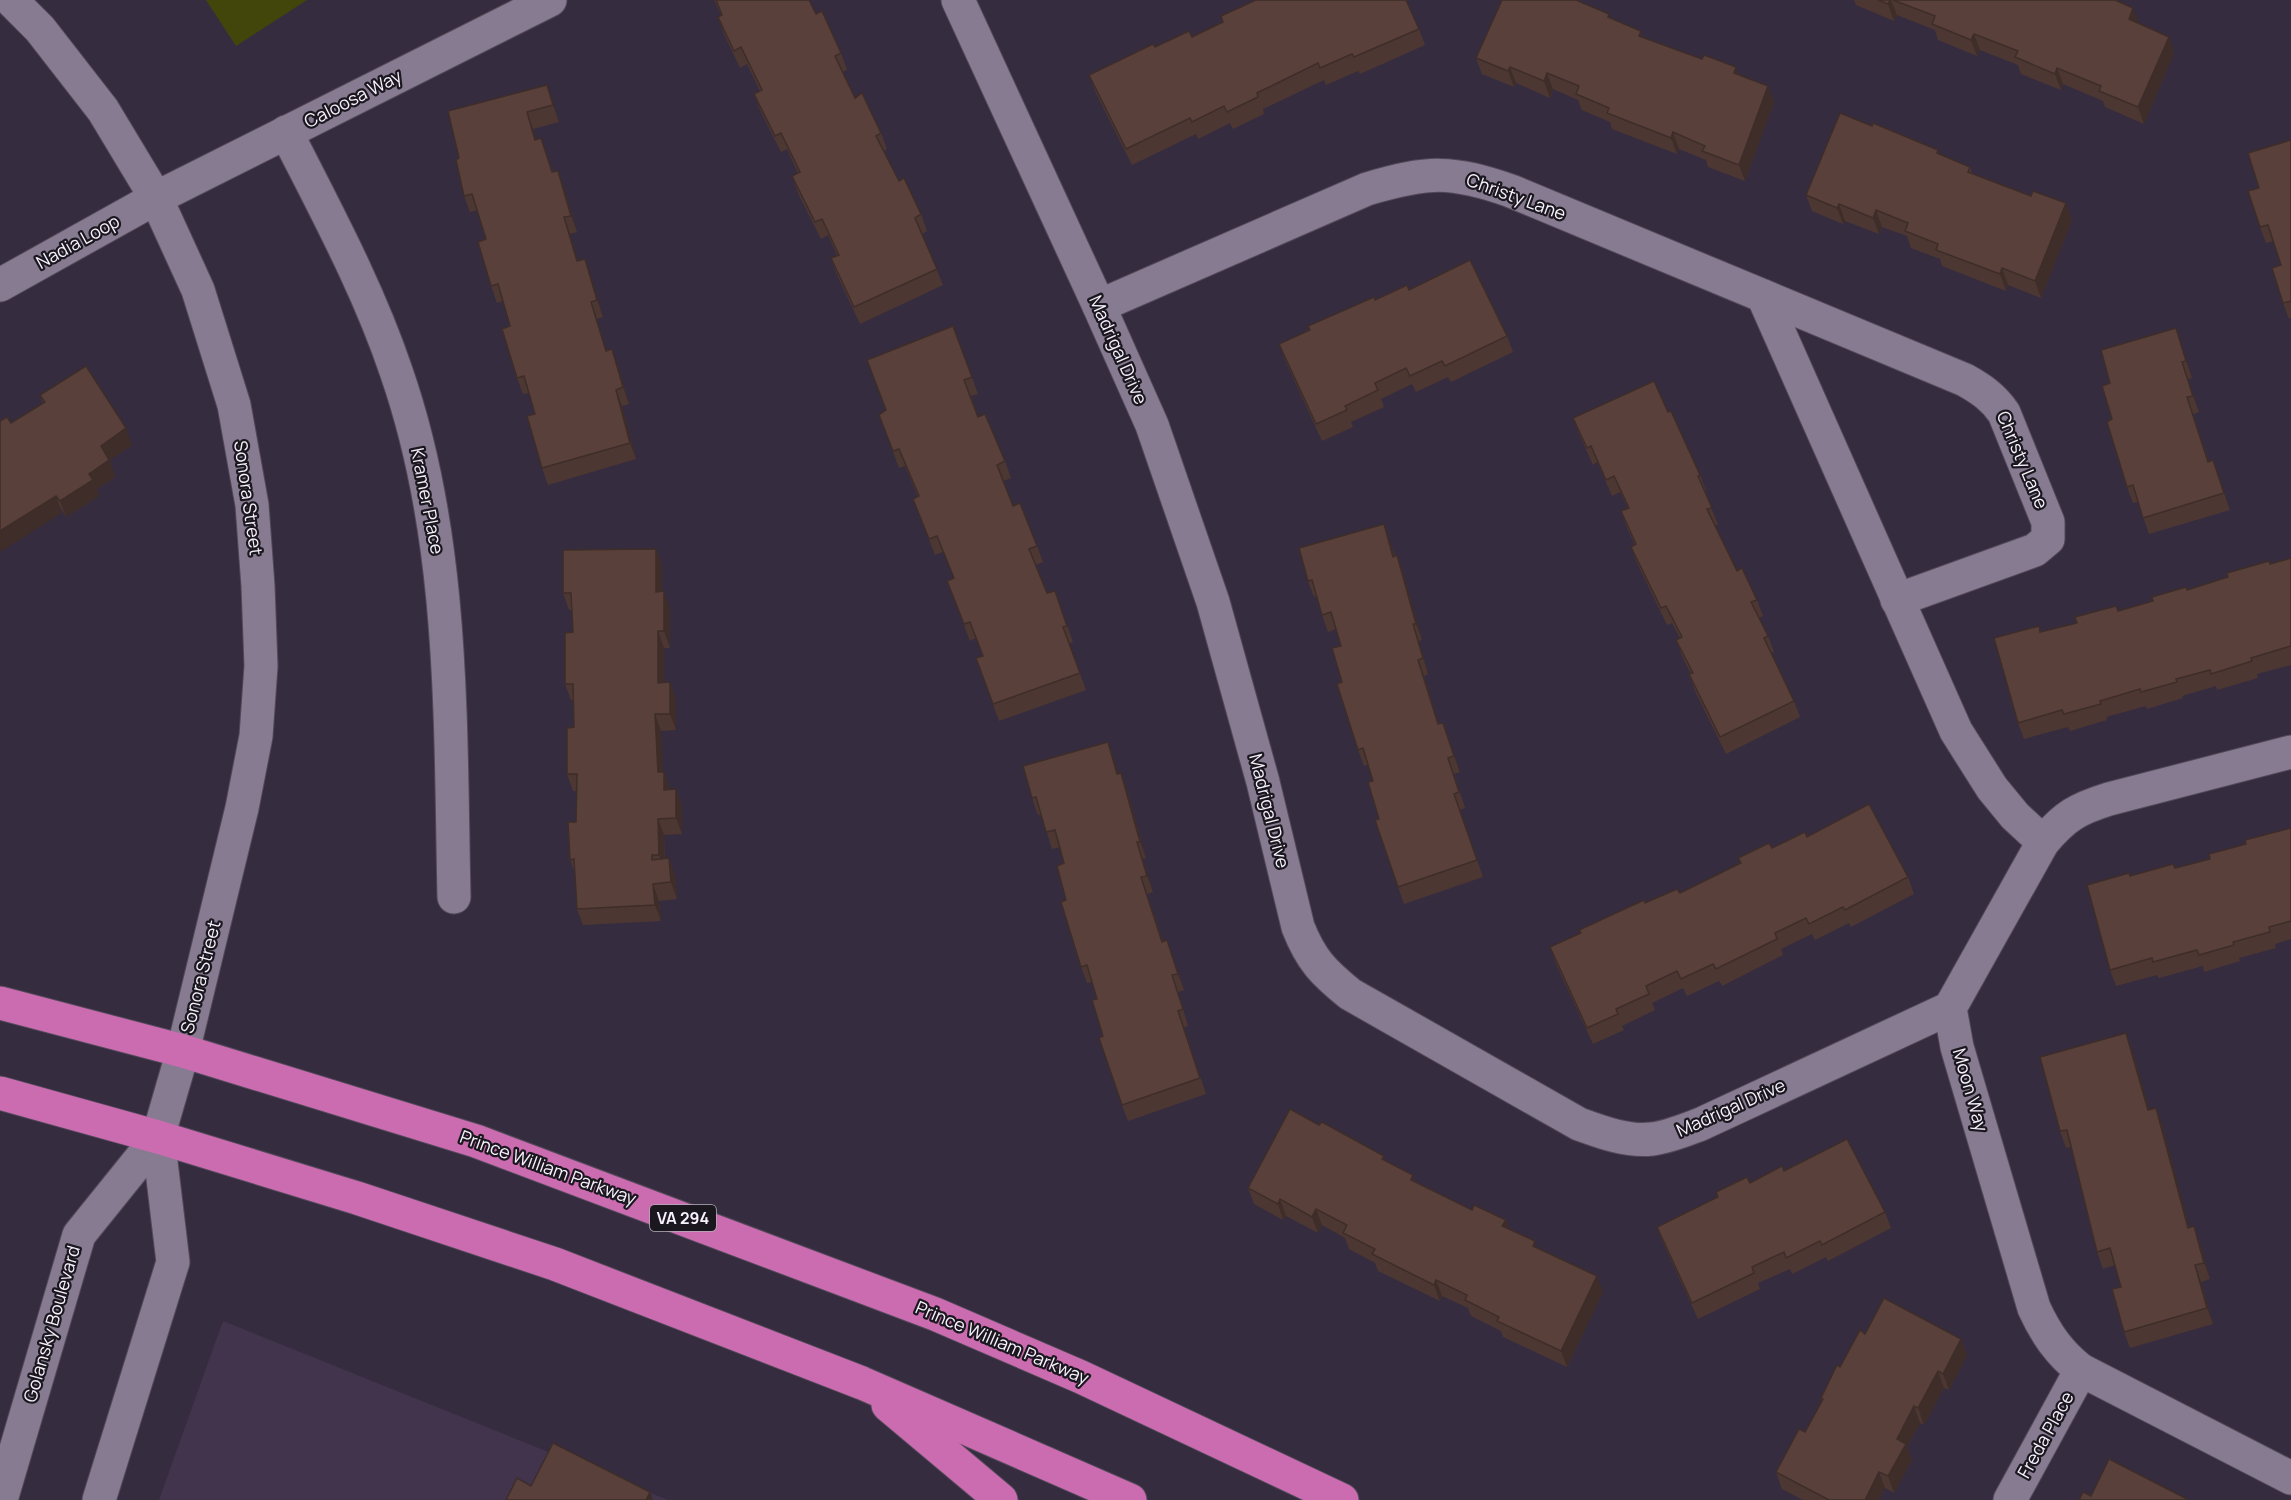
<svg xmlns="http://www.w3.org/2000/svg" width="2291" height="1500" font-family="Manrope,sans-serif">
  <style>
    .built { fill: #42344c }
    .green { fill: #43460b }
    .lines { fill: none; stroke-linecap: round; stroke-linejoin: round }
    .minor-casing { stroke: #524959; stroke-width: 35 }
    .tertiary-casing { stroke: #524959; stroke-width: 35 }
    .trunk-casing { stroke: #524959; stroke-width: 35 }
    .minor { stroke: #877b91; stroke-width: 33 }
    .tertiary { stroke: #877b91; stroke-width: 33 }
    .trunk { stroke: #cb6cb0; stroke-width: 33 }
    .wall { fill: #4d3733 }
    .shaded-wall { fill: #3e2d29 }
    .building { fill: #59403b; stroke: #3e2d29; stroke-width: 1.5 }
    .labels { text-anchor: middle; stroke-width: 4.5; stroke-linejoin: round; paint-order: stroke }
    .shield { fill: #1b171f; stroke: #b5afba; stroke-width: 1.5 }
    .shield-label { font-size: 16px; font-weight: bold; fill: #f7f0fd }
    .street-label { font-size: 18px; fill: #f7f0fd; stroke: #1b171f }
  </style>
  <rect width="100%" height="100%" fill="#362c3f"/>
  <!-- built -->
  <path class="built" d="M223 1321 668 1500H159Z"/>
  <!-- green -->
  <path class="green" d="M206 0H307L236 46Z"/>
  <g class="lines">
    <!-- minor casing -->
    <g class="minor-casing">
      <g id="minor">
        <path d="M11 0 40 29 103 110 156 198 198 290 234 405 252 505 258 586 261 666 256 736 242 808 183 1051"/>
        <path d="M958 0 1099 306 1152 425 1213 602 1263 782 1298 927C1311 960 1323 972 1350 994L1579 1124C1601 1132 1627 1142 1652 1139 1669 1137 1685 1130 1701 1124L1950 1008"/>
        <path d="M286 132C326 211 368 288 396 371 455 540 450 721 454 897"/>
        <path d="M0 285 156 198 550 0"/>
        <path d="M1763 296 1956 731 1992 788 2015 816 2043 842"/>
        <path d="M1099 306 1367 189C1429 171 1451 170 1511 191L1965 380C1981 389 1993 397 2004 413L2048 522V539L2035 550 1897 600"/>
        <path d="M2291 752 2109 799C2077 809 2065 816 2043 842L1950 1008 1957 1047 2034 1308C2046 1334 2059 1353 2081 1370L2291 1478"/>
        <path d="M2010 1500 2081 1370"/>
      </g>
    </g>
    <!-- tertiary casing -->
    <g class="tertiary-casing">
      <g id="tertiary">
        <path d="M1 1500 79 1235 158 1137"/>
        <path d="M99 1500 173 1262 158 1137 183 1051"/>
      </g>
    </g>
    <!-- trunk casing -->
    <g class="trunk-casing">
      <g id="trunk">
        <path d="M0 1003 183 1051 476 1141 935 1314 1081 1377 1342 1500"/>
        <path d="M0 1093 158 1137 357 1198 555 1264 862 1383 1130 1500"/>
        <path d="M888 1405 1001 1500"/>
      </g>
    </g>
    <!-- minor -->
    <use href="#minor" class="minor"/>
    <!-- tertiary -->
    <use href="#tertiary" class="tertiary"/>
    <!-- trunk -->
    <use href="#trunk" class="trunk"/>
  </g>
  <!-- wall -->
  <g class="wall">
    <path d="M714 0H809L816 14 841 53 847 70 842 72 855 98 881 133 887 149 884 151 899 181 921 214 927 231 922 234 943 285 860 324 837 275 831 258 837 255 828 235 821 239 798 193 792 176 798 173 787 149 781 152 760 110 754 94 760 91 747 64 740 68 724 34 718 17 721 15Z"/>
    <path d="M1854 0H2115L2139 24 2169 37 2174 53 2144 124 2105 107 2103 101 2063 84 2061 90 2021 74 2018 65 1980 50 1977 56 1938 40 1935 30 1897 15 1894 21 1856 5Z"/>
    <path d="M1611 18 1643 37 1739 75 1774 102 1745 181 1708 167 1706 160 1679 149 1677 154 1612 129 1610 122 1582 110 1578 100 1553 89 1550 98 1516 83 1514 87 1482 74 1476 58Z"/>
    <path d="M1419 29 1425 45 1360 74 1358 71 1326 85 1324 80 1263 109 1264 114 1233 129 1230 123 1198 139 1196 134 1132 165 1095 91 1089 75 1155 47Z"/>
    <path d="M547 85 559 122 533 129 536 139 541 138 553 172 558 171 564 187 577 232 570 234 578 261 591 276 603 317 597 319 607 351 618 365 629 404 622 406 636 459 548 485 542 468 535 414 529 393 523 394 517 378 510 326 503 301 497 303 491 286 486 239 477 210 470 212 464 196 459 158Z"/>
    <path d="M1872 126 1938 150 1939 154 1970 167 1972 174 2031 196 2066 203 2072 220 2041 298 2008 285 2006 291 1942 266 1940 259 1911 248 1907 236 1882 227 1879 234 1845 221 1843 224 1812 211 1806 195Z"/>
    <path d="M2291 140V318L2289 319 2283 303 2281 265 2274 241 2266 243 2260 227 2259 188Z"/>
    <path d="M1409 290 1507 336 1513 352 1451 382 1448 377 1416 392 1412 384 1381 399 1384 407 1351 422 1353 427 1322 441 1285 360 1279 344 1375 300Z"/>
    <path d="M953 326 978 394 971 396 978 417 1005 461 1011 478 1003 481 1013 506 1037 546 1043 562 1036 565 1047 593 1055 591 1073 642 1069 644 1086 690 999 721 976 658 983 656 976 638 970 641 947 581 954 578 943 552 935 555 913 499 918 497 905 466 899 468 879 415 886 410Z"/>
    <path d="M2182 345 2192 378 2188 379 2199 412 2193 414 2209 462 2213 460 2230 510 2149 534 2138 502 2133 503 2127 487 2110 383Z"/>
    <path d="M40 395 132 445 110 460 115 477 97 489 99 496 66 517 11 423 43 403Z"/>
    <path d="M1668 412 1700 475 1706 491 1705 492 1718 525H1715L1737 571 1757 600 1763 616 1759 618 1768 636 1774 652 1771 653 1794 701 1800 717 1726 754 1695 691 1689 674H1691L1682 656 1676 640 1680 638 1672 623 1667 625 1637 563 1631 547 1635 545 1627 528 1621 511 1628 508 1620 492 1612 496 1597 462 1593 465 1579 434 1573 418Z"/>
    <path d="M1384 524 1395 556 1397 555 1403 572 1422 640 1419 641 1428 674 1424 676 1439 724 1443 723 1460 772 1454 774 1465 808 1460 810 1483 877 1404 904 1375 820 1379 819 1373 781 1368 765 1364 766 1358 750 1342 682 1341 646 1336 629 1328 632 1322 615 1317 596 1314 597 1308 581Z"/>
    <path d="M656 549 662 565V591L670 608V648H664V683L670 682 676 699V730L661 731 663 772H664L670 790 676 789 682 806V834L664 835 665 859 669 858 675 875 677 899 659 901 661 921 583 925 577 909 575 873 570 860 576 822 577 791H573L567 774 574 727V700H571L565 684 573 632 572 610H569L563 593Z"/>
    <path d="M2291 558V665L2257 674 2258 678 2217 690 2216 686 2182 696 2183 698 2147 709 2146 706 2106 717 2107 720 2070 731 2068 727 2024 739 2018 723 2039 626 2041 632 2077 623 2153 601 2228 577 2269 561 2270 564Z"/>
    <path d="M1114 758 1118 774 1121 773 1127 789 1146 858 1143 859 1153 892 1147 894 1163 942 1173 957 1184 990 1178 992 1188 1026 1184 1027 1206 1094 1128 1121 1122 1105 1103 1036 1097 999 1092 982 1087 983 1081 967 1066 900 1064 863 1060 847 1052 849 1041 814 1038 815 1032 798Z"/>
    <path d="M2291 828V939L2275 944 2276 948 2239 958 2240 961 2204 972 2203 966 2159 978 2157 975 2116 986 2110 970 2130 876 2175 868 2210 859Z"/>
    <path d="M1807 837 1908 877 1914 894 1851 927 1849 923 1815 940 1812 934 1781 949 1783 955 1722 986 1719 981 1687 996 1683 988 1652 1003 1655 1010 1622 1026 1624 1030 1593 1044 1556 964 1550 947 1645 903 1680 893 1772 848Z"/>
    <path d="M2132 1049 2149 1109 2156 1108 2162 1124 2189 1228 2200 1243 2210 1279 2201 1282 2213 1324 2130 1348 2124 1332 2121 1287 2115 1265 2103 1269 2097 1252 2071 1147 2066 1148 2060 1131Z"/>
    <path d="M1319 1125 1385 1160 1416 1182 1472 1210 1506 1220 1509 1229 1603 1292 1567 1367 1503 1337 1501 1331 1471 1316 1468 1308 1442 1296 1440 1301 1378 1271 1375 1263 1349 1249 1345 1238 1322 1225 1318 1233 1286 1216 1283 1220 1254 1204 1248 1188Z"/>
    <path d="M1784 1171 1885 1212 1891 1228 1828 1261 1826 1257 1792 1274 1790 1269 1758 1283 1760 1289 1698 1319 1663 1243 1657 1227 1717 1197 1716 1192 1750 1183Z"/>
    <path d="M1865 1334 1961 1339 1967 1355 1949 1390 1944 1388 1924 1425 1920 1423 1907 1447 1912 1460 1894 1493 1885 1488 1879 1500H1803L1782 1489 1776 1472 1805 1432 1822 1401 1821 1398 1840 1367Z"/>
  </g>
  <!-- shaded-wall -->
  <g class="shaded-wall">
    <path d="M1890 0H1891L1897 15 1894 21 1888 4Z"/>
    <path d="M2133 8 2139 24 2129 19Z"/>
    <path d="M1974 34 1980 50 1977 56 1971 40Z"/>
    <path d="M2169 37 2174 53 2144 124 2138 107Z"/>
    <path d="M1510 67 1516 83 1514 87 1508 71Z"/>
    <path d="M1736 67 1742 84 1734 73Z"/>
    <path d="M2057 68 2063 84 2061 90 2055 74Z"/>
    <path d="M1547 73 1553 89 1550 98 1544 81Z"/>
    <path d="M547 85 553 101 559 122 553 105Z"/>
    <path d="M1768 86 1774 102 1745 181 1739 165Z"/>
    <path d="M527 112 533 129 541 156 535 140Z"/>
    <path d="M1673 132 1679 149 1677 154 1671 138Z"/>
    <path d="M558 171 564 187 577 232 571 216Z"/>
    <path d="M2066 203 2072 220 2041 298 2035 281Z"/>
    <path d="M1839 204 1845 221 1843 224 1837 208Z"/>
    <path d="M1876 210 1882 227 1879 234 1873 218Z"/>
    <path d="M564 217 570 234 583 277 577 261Z"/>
    <path d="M585 259 591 276 603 317 597 300Z"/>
    <path d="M2002 268 2008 285 2006 291 2000 274Z"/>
    <path d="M591 302 597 319 612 368 606 351Z"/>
    <path d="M2176 328 2182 345 2192 378 2186 361Z"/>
    <path d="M612 349 618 365 629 404 623 387Z"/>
    <path d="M2182 362 2188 379 2199 412 2193 396Z"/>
    <path d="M616 390 622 406 636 459 630 443Z"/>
    <path d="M126 428 132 445 110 460 115 477 97 489 99 496 66 517 60 501 89 474 101 446Z"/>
    <path d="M2213 460 2219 476 2230 510 2224 493Z"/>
    <path d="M56 496 62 513 0 552V531Z"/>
    <path d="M1384 524 1390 541 1399 573 1393 557Z"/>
    <path d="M656 549 662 565V608L656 592Z"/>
    <path d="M1397 555 1403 572 1422 640 1416 624Z"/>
    <path d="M664 591 670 608V648L664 631Z"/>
    <path d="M1413 624 1419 641 1428 674 1423 658Z"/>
    <path d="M658 631 664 648V699L658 683Z"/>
    <path d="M1418 660 1424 676 1444 740 1438 724Z"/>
    <path d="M670 682 676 699V730L670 714Z"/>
    <path d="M655 714 661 731 664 789 658 772Z"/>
    <path d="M1443 723 1449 739 1460 772 1454 756Z"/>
    <path d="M1108 742 1114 758 1123 790 1117 774Z"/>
    <path d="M664 772 670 788V806L664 790Z"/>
    <path d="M1121 773 1127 789 1146 858 1140 842Z"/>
    <path d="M676 789 682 806V834L676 818Z"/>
    <path d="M658 819 664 835 665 871 659 855Z"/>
    <path d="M1137 842 1143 859 1153 892 1147 876Z"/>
    <path d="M669 858 675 875 677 899 671 882Z"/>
    <path d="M653 884 659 901 661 921 655 905Z"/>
    <path d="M1167 940 1173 957 1184 990 1178 974Z"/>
    <path d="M2126 1033 2132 1049 2154 1126 2148 1110Z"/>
    <path d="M2156 1108 2162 1124 2194 1244 2188 1228Z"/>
    <path d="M1280 1199 1286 1216 1283 1220 1278 1204Z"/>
    <path d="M1316 1209 1322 1225 1318 1233 1312 1217Z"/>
    <path d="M1506 1220 1512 1237 1502 1226Z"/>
    <path d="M2194 1226 2200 1243 2210 1279 2204 1263Z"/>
    <path d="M2195 1265 2201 1282 2213 1324 2207 1308Z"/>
    <path d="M1597 1276 1603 1292 1567 1367 1561 1351Z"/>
    <path d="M1436 1280 1442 1296 1440 1301 1434 1285Z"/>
    <path d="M1961 1339 1967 1355 1949 1390 1943 1374Z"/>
    <path d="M1938 1371 1944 1388 1924 1425 1918 1408Z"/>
    <path d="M1914 1406 1920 1423 1907 1447 1912 1460 1894 1493 1888 1476 1897 1439Z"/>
    <path d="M1879 1472 1885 1488 1879 1500H1865Z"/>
    <path d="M650 1492 653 1500H646Z"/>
  </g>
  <!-- building -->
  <g class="building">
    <path d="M716 0H809L816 14 822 11 841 53 835 56 855 98 862 93 881 133 876 136 899 181 904 178 921 214 915 218 937 269 854 307 831 258 839 255 822 219 815 222 792 176 800 172 781 133 775 136 754 94 762 90 741 47 734 51 718 17 722 15Z"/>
    <path d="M1256 0H1406L1419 29 1354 57 1352 54 1320 68 1318 63 1257 93 1258 97 1227 112 1224 106 1192 122 1190 118 1126 149 1089 75 1153 44 1155 47 1189 31 1192 37 1223 22 1221 16Z"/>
    <path d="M1502 0H1576L1609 14 1608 17 1641 31 1639 36 1702 59 1704 55 1736 67 1734 73 1768 86 1739 165 1702 151 1705 146 1673 132 1671 138 1607 113 1609 108 1576 94 1579 86 1547 73 1544 81 1510 67 1508 71 1476 58Z"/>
    <path d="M1878 0H1890L1888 4Z"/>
    <path d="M1893 0H2115L2133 8 2129 19 2169 37 2138 107 2099 91 2101 86 2057 68 2055 74 2015 57 2018 51 1974 34 1971 40 1932 24 1935 16Z"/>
    <path d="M547 85 553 105 527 112 535 140 541 138 552 172 558 171 571 216 564 217 577 261 585 259 597 300 591 302 606 351 612 349 623 387 616 390 630 443 542 468 527 416 535 414 524 376 517 378 502 329 510 326 498 284 491 286 478 242 486 239 472 194 464 196 456 160 459 158 448 111Z"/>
    <path d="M1840 113 1872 126 1873 123 1938 150 1937 153 1970 167 1968 172 2031 196 2033 191 2066 203 2035 281 2002 268 2000 274 1936 250 1938 244 1905 231 1908 223 1876 210 1873 218 1839 204 1837 208 1806 195Z"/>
    <path d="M2291 140V302V301L2283 303 2272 268 2281 265 2268 225 2260 227 2248 191 2259 188 2248 153Z"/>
    <path d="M1470 260 1507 336 1445 366 1442 361 1410 376 1406 368 1375 383 1378 390 1345 406 1347 410 1316 424 1279 344 1310 330 1308 326 1374 297 1375 300 1407 285 1409 290Z"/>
    <path d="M953 326 972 377 964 380 978 417 985 414 1005 461 997 465 1013 506 1020 503 1037 546 1029 549 1047 593 1055 591 1067 626 1063 627 1080 673 993 704 976 658 983 656 970 622 964 624 947 581 954 578 937 536 929 539 913 499 919 496 899 449 893 451 879 415 886 410 867 360Z"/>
    <path d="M2176 328 2186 361 2182 362 2193 396 2187 397 2208 462 2213 460 2224 493 2143 518 2133 485 2127 487 2107 422 2112 419 2102 386 2110 383 2101 350Z"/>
    <path d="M86 366 126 428 101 446 109 460 89 474 93 480 60 501 56 496 0 531V421L7 417 11 423 45 402 40 395Z"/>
    <path d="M1654 381 1668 412 1671 411 1700 475 1698 476 1712 508 1707 509 1737 571 1742 568 1757 600 1751 602 1768 636 1764 638 1794 701 1720 737 1689 674 1693 673 1676 640 1682 637 1666 606 1661 608 1631 547 1636 544 1621 511 1629 508 1614 476 1606 480 1591 446 1587 448 1573 418Z"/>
    <path d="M1384 524 1393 557 1397 555 1416 624H1413L1423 658 1418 660 1438 724 1443 723 1454 756 1448 758 1459 792 1454 794 1477 860 1398 887 1375 820 1379 819 1368 782 1373 781 1363 748 1358 750 1337 684 1342 682 1332 648 1341 646 1331 612 1322 615 1312 580 1308 581 1299 548Z"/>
    <path d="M656 549V592L664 591V631H658V683L670 682V714H655L658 772H664V790L676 789V818L658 819 659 855H652V860L669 858 671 882 653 884 655 905 577 909 574 859 570 860 568 822H576L577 774H567V728L574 727 573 684H565V633L573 632 571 593H563V550Z"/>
    <path d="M2291 558V646L2251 658 2252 661 2211 674 2210 670 2176 679 2177 682 2141 692 2140 689 2100 701 2101 704 2064 714 2062 710 2018 723 1994 638 2039 626 2040 632 2077 623 2075 617 2116 606 2118 611 2153 601 2152 597 2186 587 2187 590 2228 577 2227 573 2269 561 2270 564Z"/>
    <path d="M1108 742 1117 774 1121 773 1140 842H1137L1147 876 1141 877 1162 942 1167 940 1178 974 1172 975 1183 1009 1178 1011 1200 1078 1122 1105 1099 1038 1103 1036 1092 1000 1097 999 1087 965 1081 967 1061 902 1066 900 1057 866 1064 863 1055 830 1046 832 1036 797 1032 798 1023 766Z"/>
    <path d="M1869 804 1908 877 1845 910 1843 907 1809 924 1806 918 1775 933 1777 939 1716 969 1713 964 1681 979 1677 971 1646 986 1649 994 1616 1009 1618 1014 1587 1028 1550 947 1581 933 1579 930 1644 900 1645 903 1677 889 1680 893 1741 863 1738 858 1769 843 1772 848 1805 832 1807 837Z"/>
    <path d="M2291 828V921L2269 927 2270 932 2233 942 2234 945 2199 955 2197 950 2153 962 2152 958 2110 970 2087 885 2129 873 2130 876 2173 864 2175 868 2210 859 2209 854 2246 844 2245 840Z"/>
    <path d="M2126 1033 2148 1110 2156 1108 2188 1228 2194 1226 2204 1263 2195 1265 2207 1308 2124 1332 2112 1289 2121 1287 2110 1248 2097 1252 2067 1130 2060 1131 2040 1057Z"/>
    <path d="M1290 1109 1319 1125 1322 1122 1384 1156 1382 1159 1413 1175 1411 1180 1472 1210 1474 1205 1506 1220 1502 1226 1535 1241 1533 1246 1597 1276 1561 1351 1497 1321 1499 1317 1465 1300 1467 1295 1436 1280 1434 1285 1372 1254 1375 1249 1343 1233 1347 1225 1316 1209 1312 1217 1280 1199 1278 1204 1248 1188Z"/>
    <path d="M1847 1139 1885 1212 1822 1245 1820 1241 1786 1258 1784 1252 1752 1267 1754 1273 1692 1303 1657 1227 1718 1197 1716 1192 1747 1177 1750 1183 1782 1166 1784 1171Z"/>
    <path d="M1884 1298 1961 1339 1943 1374 1938 1371 1918 1408 1914 1406 1897 1439 1906 1444 1888 1476 1879 1472 1865 1500H1829L1776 1472 1799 1429 1805 1432 1823 1399 1821 1398 1837 1365 1840 1367 1860 1330 1865 1334Z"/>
    <path d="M553 1443 650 1492 646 1500H506L517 1478 531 1486Z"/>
    <path d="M2109 1459 2187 1499 2186 1500H2079L2083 1492 2091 1496Z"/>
  </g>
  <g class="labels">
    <!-- shield labels -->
    <rect class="shield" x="650" y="1205" width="66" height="26" rx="4.5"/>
    <g class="shield-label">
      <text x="683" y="1224">VA 294</text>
    </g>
    <!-- street labels -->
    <g class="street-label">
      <text transform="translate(353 99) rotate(-27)" y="6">Caloosa Way</text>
      <text transform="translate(1516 197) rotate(20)" y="6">Christy Lane</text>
      <text transform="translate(78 242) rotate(-29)" y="6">Nadia Loop</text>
      <text transform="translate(1118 350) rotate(66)" y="6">Madrigal Drive</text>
      <text transform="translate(2022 460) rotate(67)" y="6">Christy Lane</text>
      <text transform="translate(248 498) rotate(82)" y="6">Sonora Street</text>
      <text transform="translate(427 501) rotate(79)" y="6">Kramer Place</text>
      <text transform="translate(1269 811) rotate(76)" y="6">Madrigal Drive</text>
      <text transform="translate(201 977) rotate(-76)" y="6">Sonora Street</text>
      <text transform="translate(1970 1090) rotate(74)" y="6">Moon Way</text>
      <text transform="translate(1731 1108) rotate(-24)" y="6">Madrigal Drive</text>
      <text transform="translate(548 1168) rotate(20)" y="6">Prince William Parkway</text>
      <text transform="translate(52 1324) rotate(-74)" y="6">Golansky Boulevard</text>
      <text transform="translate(1002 1343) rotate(23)" y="6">Prince William Parkway</text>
      <text transform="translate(2046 1435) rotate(-61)" y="6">Freda Place</text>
    </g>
  </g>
</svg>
